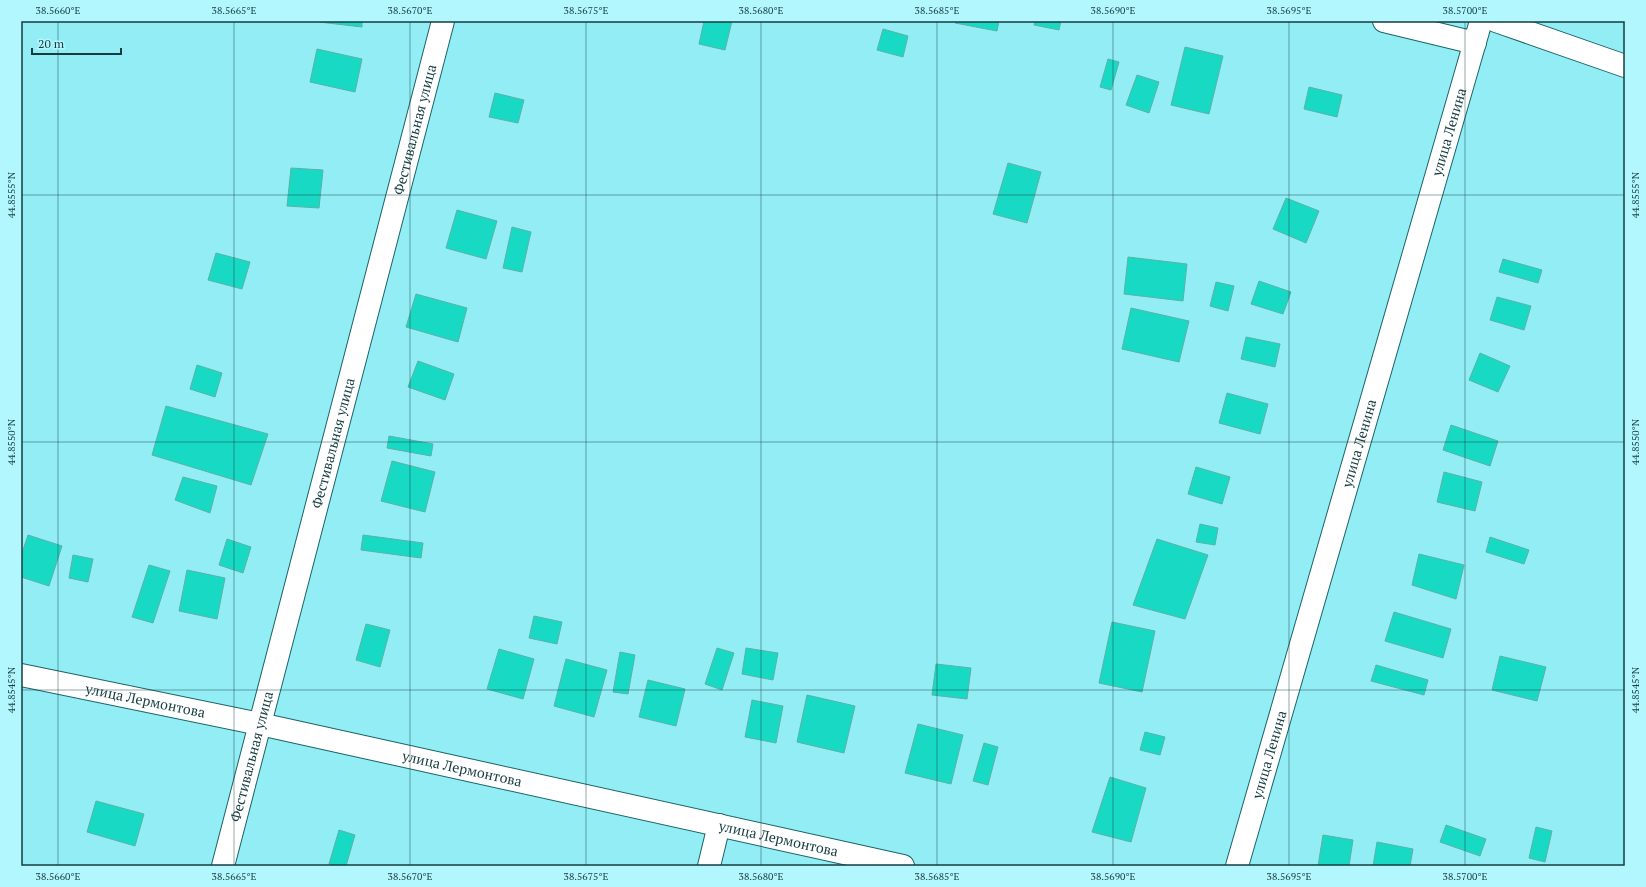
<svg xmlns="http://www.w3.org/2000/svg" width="1646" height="887" font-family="'PT Serif',serif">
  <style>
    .building { fill: #18d9c4; stroke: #5bb2a5 }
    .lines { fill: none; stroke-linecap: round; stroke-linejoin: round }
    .minor-casing { stroke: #1a6469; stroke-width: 24 }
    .minor { stroke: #fff; stroke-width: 22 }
    .ticks { fill: none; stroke: #153c3f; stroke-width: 1; stroke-opacity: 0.45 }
    .labels { text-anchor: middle; stroke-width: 3.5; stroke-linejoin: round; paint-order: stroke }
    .street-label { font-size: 14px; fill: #153c3f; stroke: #b1f7fd }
    .neatline { fill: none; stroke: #153c3f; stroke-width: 1.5 }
    .ticks-label { font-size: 10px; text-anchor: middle; fill: #153c3f }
  </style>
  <rect width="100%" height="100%" fill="#93edf5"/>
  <!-- building -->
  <g class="building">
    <path d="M319 21H362V27L319 22Z"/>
    <path d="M704 21H732L725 50 699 44Z"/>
    <path d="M956 21H999L997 31 955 23Z"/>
    <path d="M1035 21H1061L1059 30 1034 25Z"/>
    <path d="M883 29 908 36 903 57 877 50Z"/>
    <path d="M1185 47 1223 56 1209 114 1171 105Z"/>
    <path d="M317 49 362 59 355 92 310 82Z"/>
    <path d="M1108 59 1119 62 1111 90 1100 87Z"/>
    <path d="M1137 75 1159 82 1149 113 1126 105Z"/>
    <path d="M1309 87 1342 95 1337 117 1304 109Z"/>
    <path d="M495 93 524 100 518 123 489 117Z"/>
    <path d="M1008 163 1041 172 1027 223 993 214Z"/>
    <path d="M291 168 323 170 319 208 287 206Z"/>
    <path d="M1286 198 1319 211 1306 243 1273 229Z"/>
    <path d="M457 210 497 221 486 259 446 248Z"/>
    <path d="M512 227 531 232 522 272 503 268Z"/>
    <path d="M216 253 250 262 242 289 208 280Z"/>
    <path d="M1128 257 1187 264 1183 301 1124 294Z"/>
    <path d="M1503 259 1542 270 1538 283 1499 272Z"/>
    <path d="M1259 281 1291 292 1283 314 1251 304Z"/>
    <path d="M1216 282 1234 286 1228 311 1210 306Z"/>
    <path d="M416 294 467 308 458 342 406 327Z"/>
    <path d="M1497 297 1531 306 1524 330 1490 320Z"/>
    <path d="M1131 308 1189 321 1179 362 1122 349Z"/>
    <path d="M1246 337 1280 344 1275 367 1241 359Z"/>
    <path d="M1480 353 1510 366 1498 392 1469 380Z"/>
    <path d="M418 361 454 374 445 400 408 387Z"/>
    <path d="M197 365 222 373 215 397 190 389Z"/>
    <path d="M1227 393 1268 404 1260 434 1219 423Z"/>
    <path d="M166 406 268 434 251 485 152 455Z"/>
    <path d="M1451 425 1498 441 1490 466 1443 450Z"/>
    <path d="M389 436 433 444 431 456 387 448Z"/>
    <path d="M392 461 435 472 425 512 381 501Z"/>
    <path d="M1196 467 1230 477 1222 504 1188 494Z"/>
    <path d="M1444 472 1482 482 1475 511 1437 502Z"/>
    <path d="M183 477 217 486 210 513 175 500Z"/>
    <path d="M1200 524 1218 528 1215 545 1196 542Z"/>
    <path d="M28 535 62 546 49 586 21 577V556Z"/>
    <path d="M363 535 423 543 421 558 361 550Z"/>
    <path d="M1490 537 1529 550 1524 564 1486 552Z"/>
    <path d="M227 539 251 547 243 573 219 565Z"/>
    <path d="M1157 539 1208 555 1185 619 1133 605Z"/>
    <path d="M1419 554 1464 565 1456 599 1412 585Z"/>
    <path d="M73 555 93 559 88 582 69 578Z"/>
    <path d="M149 565 170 571 153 623 132 617Z"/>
    <path d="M187 570 225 578 217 619 179 611Z"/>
    <path d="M1394 612 1451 629 1443 658 1385 641Z"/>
    <path d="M534 616 562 622 557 644 529 638Z"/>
    <path d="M1112 622 1155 631 1142 692 1099 683Z"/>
    <path d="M366 624 390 630 380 667 356 660Z"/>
    <path d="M717 648 734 653 722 690 705 684Z"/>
    <path d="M746 648 778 653 773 680 742 674Z"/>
    <path d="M499 649 534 659 523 699 487 689Z"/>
    <path d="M620 652 635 655 628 694 613 692Z"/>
    <path d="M1500 656 1546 667 1537 701 1492 690Z"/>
    <path d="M566 659 607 670 594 717 554 706Z"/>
    <path d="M936 664 971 668 967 699 932 695Z"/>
    <path d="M1376 665 1428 680 1424 695 1371 681Z"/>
    <path d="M648 680 685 689 676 726 639 717Z"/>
    <path d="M807 695 855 706 844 753 797 742Z"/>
    <path d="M752 700 783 706 776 743 745 737Z"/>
    <path d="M918 724 963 735 951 784 905 773Z"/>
    <path d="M1145 732 1165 737 1160 755 1140 750Z"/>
    <path d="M984 743 998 747 988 785 973 781Z"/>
    <path d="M1110 777 1146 788 1131 842 1092 832Z"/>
    <path d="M96 801 144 814 135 846 87 832Z"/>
    <path d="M1446 825 1486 839 1480 856 1440 842Z"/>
    <path d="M1536 827 1552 831 1545 862 1529 858Z"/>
    <path d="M339 830 355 835 346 866 329 864Z"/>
    <path d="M1323 835 1353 840 1349 866H1318Z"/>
    <path d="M1377 842 1413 849 1410 866H1373Z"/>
  </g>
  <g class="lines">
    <!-- minor casing -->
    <g class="minor-casing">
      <g id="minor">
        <path d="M1384 21 1475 43"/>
        <path d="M1496 21 1625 66"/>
        <path id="s1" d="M21 675 260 724 903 866"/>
        <path id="s2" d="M223 866 443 21"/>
        <path d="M709 866 719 825"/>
        <path id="s3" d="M1237 866 1481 21"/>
      </g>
    </g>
    <!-- minor -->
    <use href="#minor" class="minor"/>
  </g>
  <!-- ticks -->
  <path class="ticks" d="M58 21V866M234 21V866M410 21V866M586 21V866M761 21V866M937 21V866M1113 21V866M1289 21V866M1465 21V866M21 195H1625M21 442H1625M21 690H1625"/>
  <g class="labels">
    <!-- street labels -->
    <g class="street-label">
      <text dy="5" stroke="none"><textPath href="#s2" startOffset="761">Фестивальная улица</textPath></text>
      <text dy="5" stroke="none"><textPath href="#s3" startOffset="764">улица Ленина</textPath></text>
      <text dy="5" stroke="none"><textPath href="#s2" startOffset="437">Фестивальная улица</textPath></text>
      <text dy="5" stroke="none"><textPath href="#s3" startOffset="440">улица Ленина</textPath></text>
      <text dy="5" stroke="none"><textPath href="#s1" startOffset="127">улица Лермонтова</textPath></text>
      <text dy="5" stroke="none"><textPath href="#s3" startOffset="116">улица Ленина</textPath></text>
      <text dy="5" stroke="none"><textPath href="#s2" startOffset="113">Фестивальная улица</textPath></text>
      <text dy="5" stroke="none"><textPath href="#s1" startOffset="451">улица Лермонтова</textPath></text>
      <text dy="5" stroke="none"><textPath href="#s1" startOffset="775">улица Лермонтова</textPath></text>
    </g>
  </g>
  <!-- border -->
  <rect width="1646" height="887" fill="none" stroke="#b1f7fd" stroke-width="44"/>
  <!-- scale -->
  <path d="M32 48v6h89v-6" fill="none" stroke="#153c3f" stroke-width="2"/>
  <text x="38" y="48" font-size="12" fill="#153c3f" stroke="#b1f7fd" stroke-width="3" paint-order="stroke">20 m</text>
  <rect x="22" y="22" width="1602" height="843" class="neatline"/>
  <g class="ticks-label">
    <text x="58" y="14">38.5660°E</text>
    <text x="234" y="14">38.5665°E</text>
    <text x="410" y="14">38.5670°E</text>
    <text x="586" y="14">38.5675°E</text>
    <text x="761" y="14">38.5680°E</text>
    <text x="937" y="14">38.5685°E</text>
    <text x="1113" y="14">38.5690°E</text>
    <text x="1289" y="14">38.5695°E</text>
    <text x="1465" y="14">38.5700°E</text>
    <text transform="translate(11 195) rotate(-90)" y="4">44.8555°N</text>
    <text transform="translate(1635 195) rotate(-90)" y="4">44.8555°N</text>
    <text transform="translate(11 442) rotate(-90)" y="4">44.8550°N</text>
    <text transform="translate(1635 442) rotate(-90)" y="4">44.8550°N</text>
    <text transform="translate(11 690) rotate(-90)" y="4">44.8545°N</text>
    <text transform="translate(1635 690) rotate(-90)" y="4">44.8545°N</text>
    <text x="58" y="880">38.5660°E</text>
    <text x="234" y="880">38.5665°E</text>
    <text x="410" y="880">38.5670°E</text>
    <text x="586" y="880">38.5675°E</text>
    <text x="761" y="880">38.5680°E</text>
    <text x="937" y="880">38.5685°E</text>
    <text x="1113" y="880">38.5690°E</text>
    <text x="1289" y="880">38.5695°E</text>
    <text x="1465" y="880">38.5700°E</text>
  </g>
</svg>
